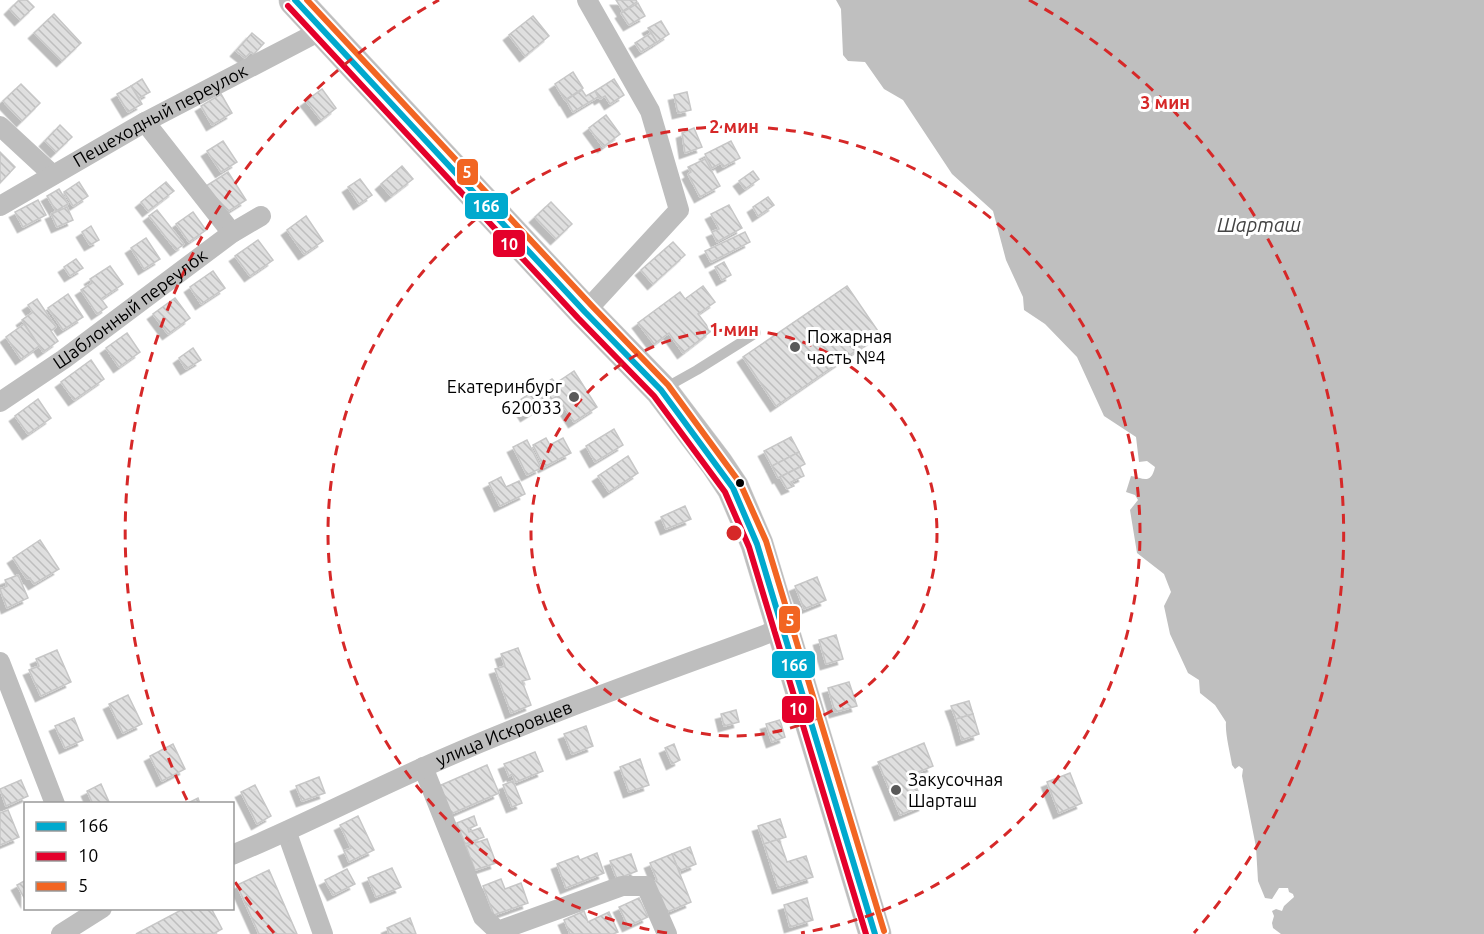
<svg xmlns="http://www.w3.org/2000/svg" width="1484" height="934" font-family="Ubuntu,sans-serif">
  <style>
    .water { fill: #bfbfbf }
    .building { fill: url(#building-back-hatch); stroke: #c7c7c7; stroke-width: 1.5; filter: url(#shadow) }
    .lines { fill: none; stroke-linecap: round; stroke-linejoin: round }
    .primary-casing { stroke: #dbdbdb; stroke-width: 33 }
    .lane { stroke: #bebebe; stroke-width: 10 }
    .street { stroke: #bebebe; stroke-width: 20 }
    .primary { stroke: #bebebe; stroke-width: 32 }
    .bus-1-casing { stroke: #fff; stroke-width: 10 }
    .bus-2-casing { stroke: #fff; stroke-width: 10 }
    .bus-3-casing { stroke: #fff; stroke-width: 10 }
    .bus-1 { stroke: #00a9ce; stroke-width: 6 }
    .bus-2 { stroke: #e4002b; stroke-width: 6 }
    .bus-3 { stroke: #f26522; stroke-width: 6 }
    .ring { fill: none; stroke: #d62828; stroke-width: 3; stroke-dasharray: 10 8 }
    .poi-dot { fill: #595959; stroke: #fff; stroke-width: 2 }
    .bus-dot { fill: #000; stroke: #fff; stroke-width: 2 }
    .labels { text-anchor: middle; stroke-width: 6; stroke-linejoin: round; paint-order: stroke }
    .street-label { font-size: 18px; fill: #000; stroke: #fff }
    .poi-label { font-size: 18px; fill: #000; stroke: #fff; text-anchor: start }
    .water-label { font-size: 20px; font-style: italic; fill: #444; stroke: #fff }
    .centre { fill: #d62828; stroke: #fff; stroke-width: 3 }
    .ring-label { font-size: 18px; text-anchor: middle; font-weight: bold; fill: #d62828; stroke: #fff; stroke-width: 6; stroke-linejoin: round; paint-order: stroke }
    .line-badge { stroke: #fff; stroke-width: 2 }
    .badge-label { font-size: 16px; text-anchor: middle; font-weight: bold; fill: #fff }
  </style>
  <defs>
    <pattern id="building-back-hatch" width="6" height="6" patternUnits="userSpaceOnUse" patternTransform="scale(1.5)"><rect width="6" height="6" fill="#dfdfdf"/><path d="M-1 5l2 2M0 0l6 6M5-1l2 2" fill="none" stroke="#bebebe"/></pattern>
    <filter id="shadow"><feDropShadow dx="-5.5" dy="5.5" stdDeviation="0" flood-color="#0004"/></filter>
  </defs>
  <rect width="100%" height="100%" fill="#fff"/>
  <!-- water -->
  <path class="water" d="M836 0H1484V934H1281L1273 928 1272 923 1274 916 1272 911 1276 909 1282 911 1284 906 1294 897 1293 894 1289 892 1288 888H1279L1272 899 1265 898 1258 881 1256 847 1242 776 1243 769 1239 766 1235 769 1232 765C1230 752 1225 734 1226 722L1215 705 1200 693 1199 680 1188 673 1170 634 1164 606 1171 592 1164 574 1137 553 1130 510 1138 500 1135 495 1126 492 1131 476C1143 478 1151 485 1155 467L1147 461 1139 462 1136 437 1104 416 1077 357 1045 324 1024 310 1023 297 1006 260 993 211 952 174 903 100 884 89 865 62 848 61 843 55 841 9Z"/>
  <!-- building -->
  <g class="building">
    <path d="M19 0H27L34 7 20 20 10 9Z"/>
    <path d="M616 0H636L637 2 623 11Z"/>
    <path d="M638 3 645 16 629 25 621 13Z"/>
    <path d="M54 14 81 43 62 61 34 33Z"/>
    <path d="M533 16 549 36 525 56 509 35Z"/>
    <path d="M661 21 669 34 657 42 648 28Z"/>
    <path d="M252 33 264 43 254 54 251 52 245 58 236 51Z"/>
    <path d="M651 33 657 42 641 52 635 43Z"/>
    <path d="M573 72 583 88 565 100 555 84Z"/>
    <path d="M142 79 150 92 139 98 131 86Z"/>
    <path d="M614 79 624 95 610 104 605 96 600 99 595 91Z"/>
    <path d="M21 84 40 103 22 121 3 101Z"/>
    <path d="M131 86 142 104 128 112 117 94Z"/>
    <path d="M322 89 336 108 321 120 306 101Z"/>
    <path d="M582 90 586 96 595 91 598 97 573 112 566 100Z"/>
    <path d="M687 92 691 110 678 113 674 95Z"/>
    <path d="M221 94 232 113 212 125 201 106Z"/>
    <path d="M606 115 620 134 603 147 589 128Z"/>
    <path d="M60 125 72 137 56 152 45 141Z"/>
    <path d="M694 128 702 147 685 153 682 133Z"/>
    <path d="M223 141 237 162 221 172 207 151Z"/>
    <path d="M731 141 740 158 723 167 721 163 712 168 705 154Z"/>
    <path d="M0 152 15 167 0 183Z"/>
    <path d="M705 159 720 186 700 197 688 174 691 172 688 167Z"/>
    <path d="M402 166 413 179 391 196 381 184Z"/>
    <path d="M753 171 759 179 745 189 739 181Z"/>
    <path d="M228 172 246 200 224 214 206 186Z"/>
    <path d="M360 179 372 195 359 204 348 187Z"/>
    <path d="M79 182 88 196 73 206 64 192Z"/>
    <path d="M166 182 174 191 148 211 141 202Z"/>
    <path d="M59 189 68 204 56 211 47 196Z"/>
    <path d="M768 197 774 205 758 216 753 207Z"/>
    <path d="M38 200 46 215 23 227 15 212Z"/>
    <path d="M551 202 572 224 556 239 535 217Z"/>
    <path d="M729 205 742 228 717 242 712 232 719 229 711 214Z"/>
    <path d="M67 207 73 220 57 227 51 214Z"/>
    <path d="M157 210 184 244 176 250 149 216Z"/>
    <path d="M193 212 206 230 189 242 176 224Z"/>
    <path d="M306 216 323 241 304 254 287 230Z"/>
    <path d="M91 226 99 240 90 245 82 232Z"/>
    <path d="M745 232 750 242 711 262 705 251Z"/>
    <path d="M146 238 160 259 144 269 131 248Z"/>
    <path d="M258 240 273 260 250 276 235 256Z"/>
    <path d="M673 242 685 255 653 284 641 270Z"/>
    <path d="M76 259 83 268 70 276 64 267Z"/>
    <path d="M724 262 731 275 722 280 715 267Z"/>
    <path d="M110 266 123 284 101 299 107 307 97 314 81 290 92 283 90 279Z"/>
    <path d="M213 271 225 288 201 304 190 287Z"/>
    <path d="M703 286 715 302 698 314 711 331 683 353 669 333 654 344 638 323 680 292 685 299Z"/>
    <path d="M847 286 880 334 776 406 743 357Z"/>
    <path d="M68 294 83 317 63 330 48 308Z"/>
    <path d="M175 298 190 318 168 334 153 314Z"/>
    <path d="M37 299 56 327 51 331 58 341 43 352 22 320 33 312 28 305Z"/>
    <path d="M24 324 39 346 21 359 6 337Z"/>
    <path d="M127 333 140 352 119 367 106 348Z"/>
    <path d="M193 348 201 360 186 369 179 358Z"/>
    <path d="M91 360 104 379 74 400 61 382Z"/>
    <path d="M574 371 597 407 574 422 557 396 526 416 517 402 552 379 556 383Z"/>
    <path d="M38 399 51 418 28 434 15 416Z"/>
    <path d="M614 429 623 445 595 462 586 446Z"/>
    <path d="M791 437 799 452 772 466 764 451Z"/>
    <path d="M546 438 550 445 563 438 571 453 544 467 533 445Z"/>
    <path d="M527 440 541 468 527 475 513 447Z"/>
    <path d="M799 452 805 464 778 478 772 466Z"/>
    <path d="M628 456 638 473 609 492 598 476Z"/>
    <path d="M800 467 804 476 791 482 794 486 787 489 780 477Z"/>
    <path d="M501 477 506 487 519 481 525 494 500 506 489 483Z"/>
    <path d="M685 506 691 519 666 529 661 517Z"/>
    <path d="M40 540 59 569 34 584 30 578 27 579 13 558Z"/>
    <path d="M18 575 28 598 7 608 0 589 7 586 5 580Z"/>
    <path d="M817 577 826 600 804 609 795 586Z"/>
    <path d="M836 635 843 659 826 664 819 640Z"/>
    <path d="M518 648 530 679 522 681 531 705 511 713 495 669 505 666 501 654Z"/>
    <path d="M57 650 71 682 41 696 29 670 39 666 36 659Z"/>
    <path d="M849 682 857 706 835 712 828 688Z"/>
    <path d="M128 695 142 724 123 733 109 704Z"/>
    <path d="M969 701 973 714 956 719 951 706Z"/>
    <path d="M736 710 739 722 724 726 721 714Z"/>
    <path d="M973 714 979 734 962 740 956 719Z"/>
    <path d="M74 718 83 740 65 748 55 726Z"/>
    <path d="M780 720 785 737 772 742 766 724Z"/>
    <path d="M586 726 593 746 572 754 564 734Z"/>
    <path d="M924 743 933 766 911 775 924 805 900 815 878 762Z"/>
    <path d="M173 744 185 769 162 781 150 756Z"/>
    <path d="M674 744 680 760 672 764 665 748Z"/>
    <path d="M535 752 543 771 516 782 512 774 509 776 504 764Z"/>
    <path d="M640 759 649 785 629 792 620 767Z"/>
    <path d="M487 765 499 793 451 814 439 786Z"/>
    <path d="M1070 773 1082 803 1059 813 1047 782Z"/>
    <path d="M319 777 325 793 302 801 296 786Z"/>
    <path d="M21 780 28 796 6 806 0 789Z"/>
    <path d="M513 781 522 803 512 807 503 785Z"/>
    <path d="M101 784 109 802 93 804 87 791Z"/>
    <path d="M255 785 271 816 257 824 241 792Z"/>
    <path d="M198 798 200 804H186Z"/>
    <path d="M8 810 19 837 0 845V813Z"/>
    <path d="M358 816 374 850 349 862 344 851 351 848 340 825Z"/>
    <path d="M474 816 477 825 468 829 469 832 480 828 484 837 465 844 457 823Z"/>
    <path d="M780 819 786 837 764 844 758 826Z"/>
    <path d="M487 839 496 863 475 870 466 846Z"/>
    <path d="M779 839 787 862 806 856 813 877 778 888 764 844Z"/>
    <path d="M690 847 696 864 679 871 672 854Z"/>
    <path d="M597 853 604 873 566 888 557 864 578 856 580 860Z"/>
    <path d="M631 854 637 871 617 879 610 861Z"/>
    <path d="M672 854 691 902 665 913 653 882 657 880 650 863Z"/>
    <path d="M392 868 401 887 376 897 368 878Z"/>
    <path d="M347 869 355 884 333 895 325 880Z"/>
    <path d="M269 870 297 934H259L237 885Z"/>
    <path d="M501 879 505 889 521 883 528 903 494 915 483 886Z"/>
    <path d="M26 880V901L17 885Z"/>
    <path d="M639 898 648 917 628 926 619 907Z"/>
    <path d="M807 898 813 920 790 927 784 905Z"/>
    <path d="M185 908H211L222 929 213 934H136Z"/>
    <path d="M584 911 588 922 609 912 618 932 613 934H570L564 920Z"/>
    <path d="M410 918 416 934H389L387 928Z"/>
  </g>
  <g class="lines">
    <!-- primary casing -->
    <g class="primary-casing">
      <path id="primary" d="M295 0 585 312 661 390 717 464 733 488 757 544 875 934"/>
    </g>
    <!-- lane -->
    <path class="lane" d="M663 389 697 370 756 333"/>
    <!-- street -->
    <g class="street">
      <path d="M145 122 232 233"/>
      <path d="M0 126 53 175"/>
      <path id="s1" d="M0 206 145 122 324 29"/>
      <path d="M585 312 679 210 650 111 587 0"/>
      <path id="s2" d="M0 402 64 359 232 233 261 216"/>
      <path d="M0 662 55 804"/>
      <path d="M423 767 483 917 498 931 622 886H646L667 934"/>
      <path d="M287 833 323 934"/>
      <path id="s3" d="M232 855C297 828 359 796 422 768 540 715 662 673 783 628"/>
      <path d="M61 934 102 908"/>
    </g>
    <!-- primary -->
    <use href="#primary" class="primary"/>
    <!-- bus-1 casing -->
    <g class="bus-1-casing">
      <path id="bus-1" d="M295 0 585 312 661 390 733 488 757 544 875 934"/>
    </g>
    <!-- bus-2 casing -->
    <g class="bus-2-casing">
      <path id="bus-2" d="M288 6 578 318 654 396 725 492 749 547 866 934"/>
    </g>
    <!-- bus-3 casing -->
    <g class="bus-3-casing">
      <path id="bus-3" d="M307 0 592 306 668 385 740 483 766 541 884 931"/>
    </g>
    <!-- bus-1 -->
    <use href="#bus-1" class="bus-1"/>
    <!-- bus-2 -->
    <use href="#bus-2" class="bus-2"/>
    <!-- bus-3 -->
    <use href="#bus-3" class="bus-3"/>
  </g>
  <!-- distance rings -->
  <g class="ring">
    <circle cx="734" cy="533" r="203"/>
    <path d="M667 933A406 406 0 1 1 801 933"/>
    <path d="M274 933A609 609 0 0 1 235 882M187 800A609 609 0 0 1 439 0M1029 0A609 609 0 0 1 1194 933"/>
  </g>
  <!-- markers -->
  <g class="poi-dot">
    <circle cx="795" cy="347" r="6"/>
    <circle cx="574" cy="397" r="6"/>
    <circle cx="896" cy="790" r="6"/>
  </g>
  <circle class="bus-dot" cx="740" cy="483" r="5"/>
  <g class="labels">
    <!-- street labels -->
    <g class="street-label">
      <text dy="6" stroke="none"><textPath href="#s1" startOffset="184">Пешеходный переулок</textPath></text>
      <text dy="6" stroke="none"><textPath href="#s2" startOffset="160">Шаблонный переулок</textPath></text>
      <text dy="6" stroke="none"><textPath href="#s3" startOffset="298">улица Искровцев</textPath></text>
    </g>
    <!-- poi labels -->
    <g class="poi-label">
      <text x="807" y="343">Пожарная<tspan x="807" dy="21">часть №4</tspan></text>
      <text x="562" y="393" text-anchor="end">Екатеринбург<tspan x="562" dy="21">620033</tspan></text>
      <text x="908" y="786">Закусочная<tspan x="908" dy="21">Шарташ</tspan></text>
    </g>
    <!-- water labels -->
    <g class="water-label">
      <text x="1259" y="232">Шарташ</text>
    </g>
  </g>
  <circle cx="734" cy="533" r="9" class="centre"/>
  <g class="ring-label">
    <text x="1165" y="109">3 мин</text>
    <text x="734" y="133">2 мин</text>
    <text x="734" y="336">1 мин</text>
  </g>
  <g class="line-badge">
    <rect x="456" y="158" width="23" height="28" rx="6" fill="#f26522"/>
    <rect x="464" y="192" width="45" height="28" rx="6" fill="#00a9ce"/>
    <rect x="492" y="229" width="34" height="29" rx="6" fill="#e4002b"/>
    <rect x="778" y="605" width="23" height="29" rx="6" fill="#f26522"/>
    <rect x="771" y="650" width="45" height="29" rx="6" fill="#00a9ce"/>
    <rect x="781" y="695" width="34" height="29" rx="6" fill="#e4002b"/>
  </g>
  <g class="badge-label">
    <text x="467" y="178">5</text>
    <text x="486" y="212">166</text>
    <text x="509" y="250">10</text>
    <text x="790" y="626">5</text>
    <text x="794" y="671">166</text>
    <text x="798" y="715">10</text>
  </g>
  <!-- legend -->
  <rect x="24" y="802" width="210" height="108" fill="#ffffff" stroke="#999999" stroke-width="1.5"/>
  <rect x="36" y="822" width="30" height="9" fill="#00a9ce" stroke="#999999" stroke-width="1.5"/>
  <text x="78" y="832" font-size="18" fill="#000000">166</text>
  <rect x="36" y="852" width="30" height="9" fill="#e4002b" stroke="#999999" stroke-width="1.5"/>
  <text x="78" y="862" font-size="18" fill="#000000">10</text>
  <rect x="36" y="882" width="30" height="9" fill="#f26522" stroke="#999999" stroke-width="1.5"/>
  <text x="78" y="892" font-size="18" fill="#000000">5</text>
</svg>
